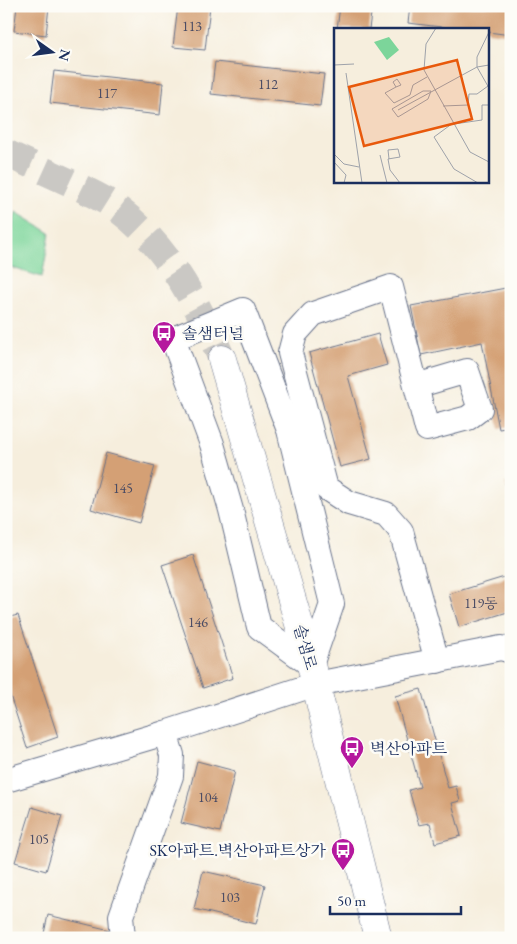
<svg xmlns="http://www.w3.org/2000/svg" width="517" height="944" font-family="'EB Garamond','Noto Serif KR',serif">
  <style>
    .green { fill: #7cd59a; stroke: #4c827c }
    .building { fill: #d4a074 }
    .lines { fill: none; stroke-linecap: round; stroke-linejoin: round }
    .major-tunnel { stroke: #cac8c4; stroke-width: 28; stroke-dasharray: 28 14; stroke-linecap: butt }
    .minor-casing { stroke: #68728a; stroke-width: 26 }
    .major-casing { stroke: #68728a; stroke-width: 29 }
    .minor { stroke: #fff; stroke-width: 24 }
    .major { stroke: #fff; stroke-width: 28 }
    .labels { text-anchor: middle; stroke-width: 5; stroke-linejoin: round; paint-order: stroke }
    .number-label { font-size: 14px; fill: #494b64 }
    .poi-label { font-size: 16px; fill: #1b2f5e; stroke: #fdfcf7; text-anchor: start }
    .street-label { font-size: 16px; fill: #1b2f5e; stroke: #fdfcf7 }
    .inset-road { fill: none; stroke: #9ea2aa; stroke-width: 1 }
    .view { fill: #e8590c; fill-opacity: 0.15; stroke: #e8590c; stroke-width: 2.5 }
    .inset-edge { fill: none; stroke: #1b2f5e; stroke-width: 2.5 }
  </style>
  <rect width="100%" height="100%" fill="#fdfcf7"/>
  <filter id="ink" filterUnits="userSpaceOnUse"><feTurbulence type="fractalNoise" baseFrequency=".02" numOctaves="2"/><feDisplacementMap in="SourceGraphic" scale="10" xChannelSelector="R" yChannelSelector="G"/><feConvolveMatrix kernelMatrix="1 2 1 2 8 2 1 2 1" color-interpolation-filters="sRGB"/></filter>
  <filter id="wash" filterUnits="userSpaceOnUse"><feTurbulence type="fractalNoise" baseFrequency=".0096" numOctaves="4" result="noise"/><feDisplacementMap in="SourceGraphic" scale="20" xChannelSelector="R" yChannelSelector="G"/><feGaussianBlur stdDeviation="1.12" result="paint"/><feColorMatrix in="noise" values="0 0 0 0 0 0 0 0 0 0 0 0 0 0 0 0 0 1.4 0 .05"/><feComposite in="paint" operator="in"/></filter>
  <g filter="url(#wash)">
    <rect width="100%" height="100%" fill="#f6eedd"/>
    <!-- green -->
    <path class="green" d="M16 212 50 233 42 277 6 266V255Z"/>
    <g id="blocks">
      <!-- building -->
      <g class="building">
        <path d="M17 6H49L46 35 14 31Z"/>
        <path d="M178 6H210L205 50 173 47Z"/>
        <path d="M340 6H372L369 29H337Z"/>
        <path d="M410 6H511V35L488 32V29H458L408 23Z"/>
        <path d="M6 46 10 47 7 72H6Z"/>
        <path d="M215 62 324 74 320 106 211 94Z"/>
        <path d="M54 71 163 83 160 115 50 103Z"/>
        <path d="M511 287V427L499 429 482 342 421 355 411 306Z"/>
        <path d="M378 334 387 365 348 376 371 459 340 467 309 353Z"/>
        <path d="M106 453 155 466 139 523 91 509Z"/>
        <path d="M511 481V500H510L505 483Z"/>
        <path d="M193 555 233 678 203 688 162 565Z"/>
        <path d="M511 575V611L459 627 449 594Z"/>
        <path d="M18 615 58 737 27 748 6 683V618Z"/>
        <path d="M421 689 448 788 456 786 460 801 452 803 461 836 435 843 430 823 419 825 409 790 420 787 395 696Z"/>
        <path d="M197 761 235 771 220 832 181 823Z"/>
        <path d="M32 807 62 816 46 871 15 862Z"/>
        <path d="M203 871 265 885 256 924 194 909Z"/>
        <path d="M48 915 110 930 108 938H43Z"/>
      </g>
    </g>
  </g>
  <g filter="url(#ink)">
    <use href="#blocks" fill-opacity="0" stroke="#68728a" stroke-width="1"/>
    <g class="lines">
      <!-- major-tunnel -->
      <path class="major-tunnel" d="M6 153C39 169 74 183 106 201 162 236 196 300 222 359"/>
      <!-- minor casing -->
      <g class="minor-casing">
        <g id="minor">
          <path d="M243 310 289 430 332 604 311 665 259 627 231 510 212 444 173 339Z"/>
          <path d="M416 386 467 371 480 409 468 418 427 429 391 287 313 314 295 334 290 353 326 488 349 503 386 514 401 531 437 661"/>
          <path d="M6 780 165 733 316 684 501 648 511 651"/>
          <path d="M123 938 121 916 171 776 172 755 165 733"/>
        </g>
      </g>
      <!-- major casing -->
      <g class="major-casing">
        <path id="major" d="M222 359 311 665 378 938"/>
      </g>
      <!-- minor -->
      <use href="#minor" class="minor"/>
      <!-- major -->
      <use href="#major" class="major"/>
    </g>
  </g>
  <!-- icons -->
  <defs>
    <g id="bus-pin" transform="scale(1.25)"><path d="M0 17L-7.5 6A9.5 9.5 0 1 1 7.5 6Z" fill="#b5179e" stroke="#fdfcf7"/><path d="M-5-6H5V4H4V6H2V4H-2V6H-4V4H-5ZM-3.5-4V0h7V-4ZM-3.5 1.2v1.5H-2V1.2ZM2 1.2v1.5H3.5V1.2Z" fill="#fff"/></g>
  </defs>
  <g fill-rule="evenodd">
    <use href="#bus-pin" x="164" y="333"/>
    <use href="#bus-pin" x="352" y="748"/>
    <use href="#bus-pin" x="343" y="850"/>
  </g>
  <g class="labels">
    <!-- number labels -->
    <g class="number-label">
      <text x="192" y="31">113</text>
      <text x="268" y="89">112</text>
      <text x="107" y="98">117</text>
      <text x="123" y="493">145</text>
      <text x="481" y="608">119동</text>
      <text x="198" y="627">146</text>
      <text x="208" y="802">104</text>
      <text x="39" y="844">105</text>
      <text x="230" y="902">103</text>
    </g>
    <!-- poi labels -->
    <g class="poi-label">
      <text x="182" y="339">솔샘터널</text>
      <text x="370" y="754">벽산아파트</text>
      <text x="326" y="856" text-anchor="end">SK아파트.벽산아파트상가</text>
    </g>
    <!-- street labels -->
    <g class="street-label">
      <text transform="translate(306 647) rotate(74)" y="6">솔샘로</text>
    </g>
  </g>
  <!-- overview -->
  <g transform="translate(334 28)">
    <rect width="155" height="155" fill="#f6eedd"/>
    <path d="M55 9 65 22 53 32 40 14Z" fill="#7cd59a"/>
    <path class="inset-road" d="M102 0 92 16 90 42 136 124 155 134M0 37 20 36M143 39 155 60M143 39V29L155 4M12 45 28 155M62 59 59 54 63 51 67 57 62 59 51 65 60 75 76 67 79 57 93 49M89 63H97L94 71 64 89 58 81ZM109 78 134 77 135 66H143L154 58M64 82 143 39 155 37M119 95 100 109 120 141 144 155M120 96 148 92V77H155M0 126 10 136 25 139M46 127 53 155M55 131 54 122 64 121 66 129 54 131 56 142 66 155M0 134 12 147 10 155"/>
    <path class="view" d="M123 32 138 91 30 118 15 59Z"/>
    <rect width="155" height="155" class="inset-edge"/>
  </g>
  <!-- margin -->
  <rect width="517" height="944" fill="none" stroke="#fdfcf7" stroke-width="25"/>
  <!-- north arrow -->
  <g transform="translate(52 52) rotate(104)" stroke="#fdfcf7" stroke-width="4" paint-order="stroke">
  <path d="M0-4L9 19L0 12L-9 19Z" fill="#1b2f5e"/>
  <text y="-8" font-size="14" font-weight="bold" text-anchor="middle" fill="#1b2f5e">N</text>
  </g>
  <!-- scale -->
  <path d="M330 906v8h131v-8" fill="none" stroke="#1b2f5e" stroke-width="2.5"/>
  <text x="337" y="906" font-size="15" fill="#1b2f5e" stroke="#fdfcf7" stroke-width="4" paint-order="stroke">50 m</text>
</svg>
